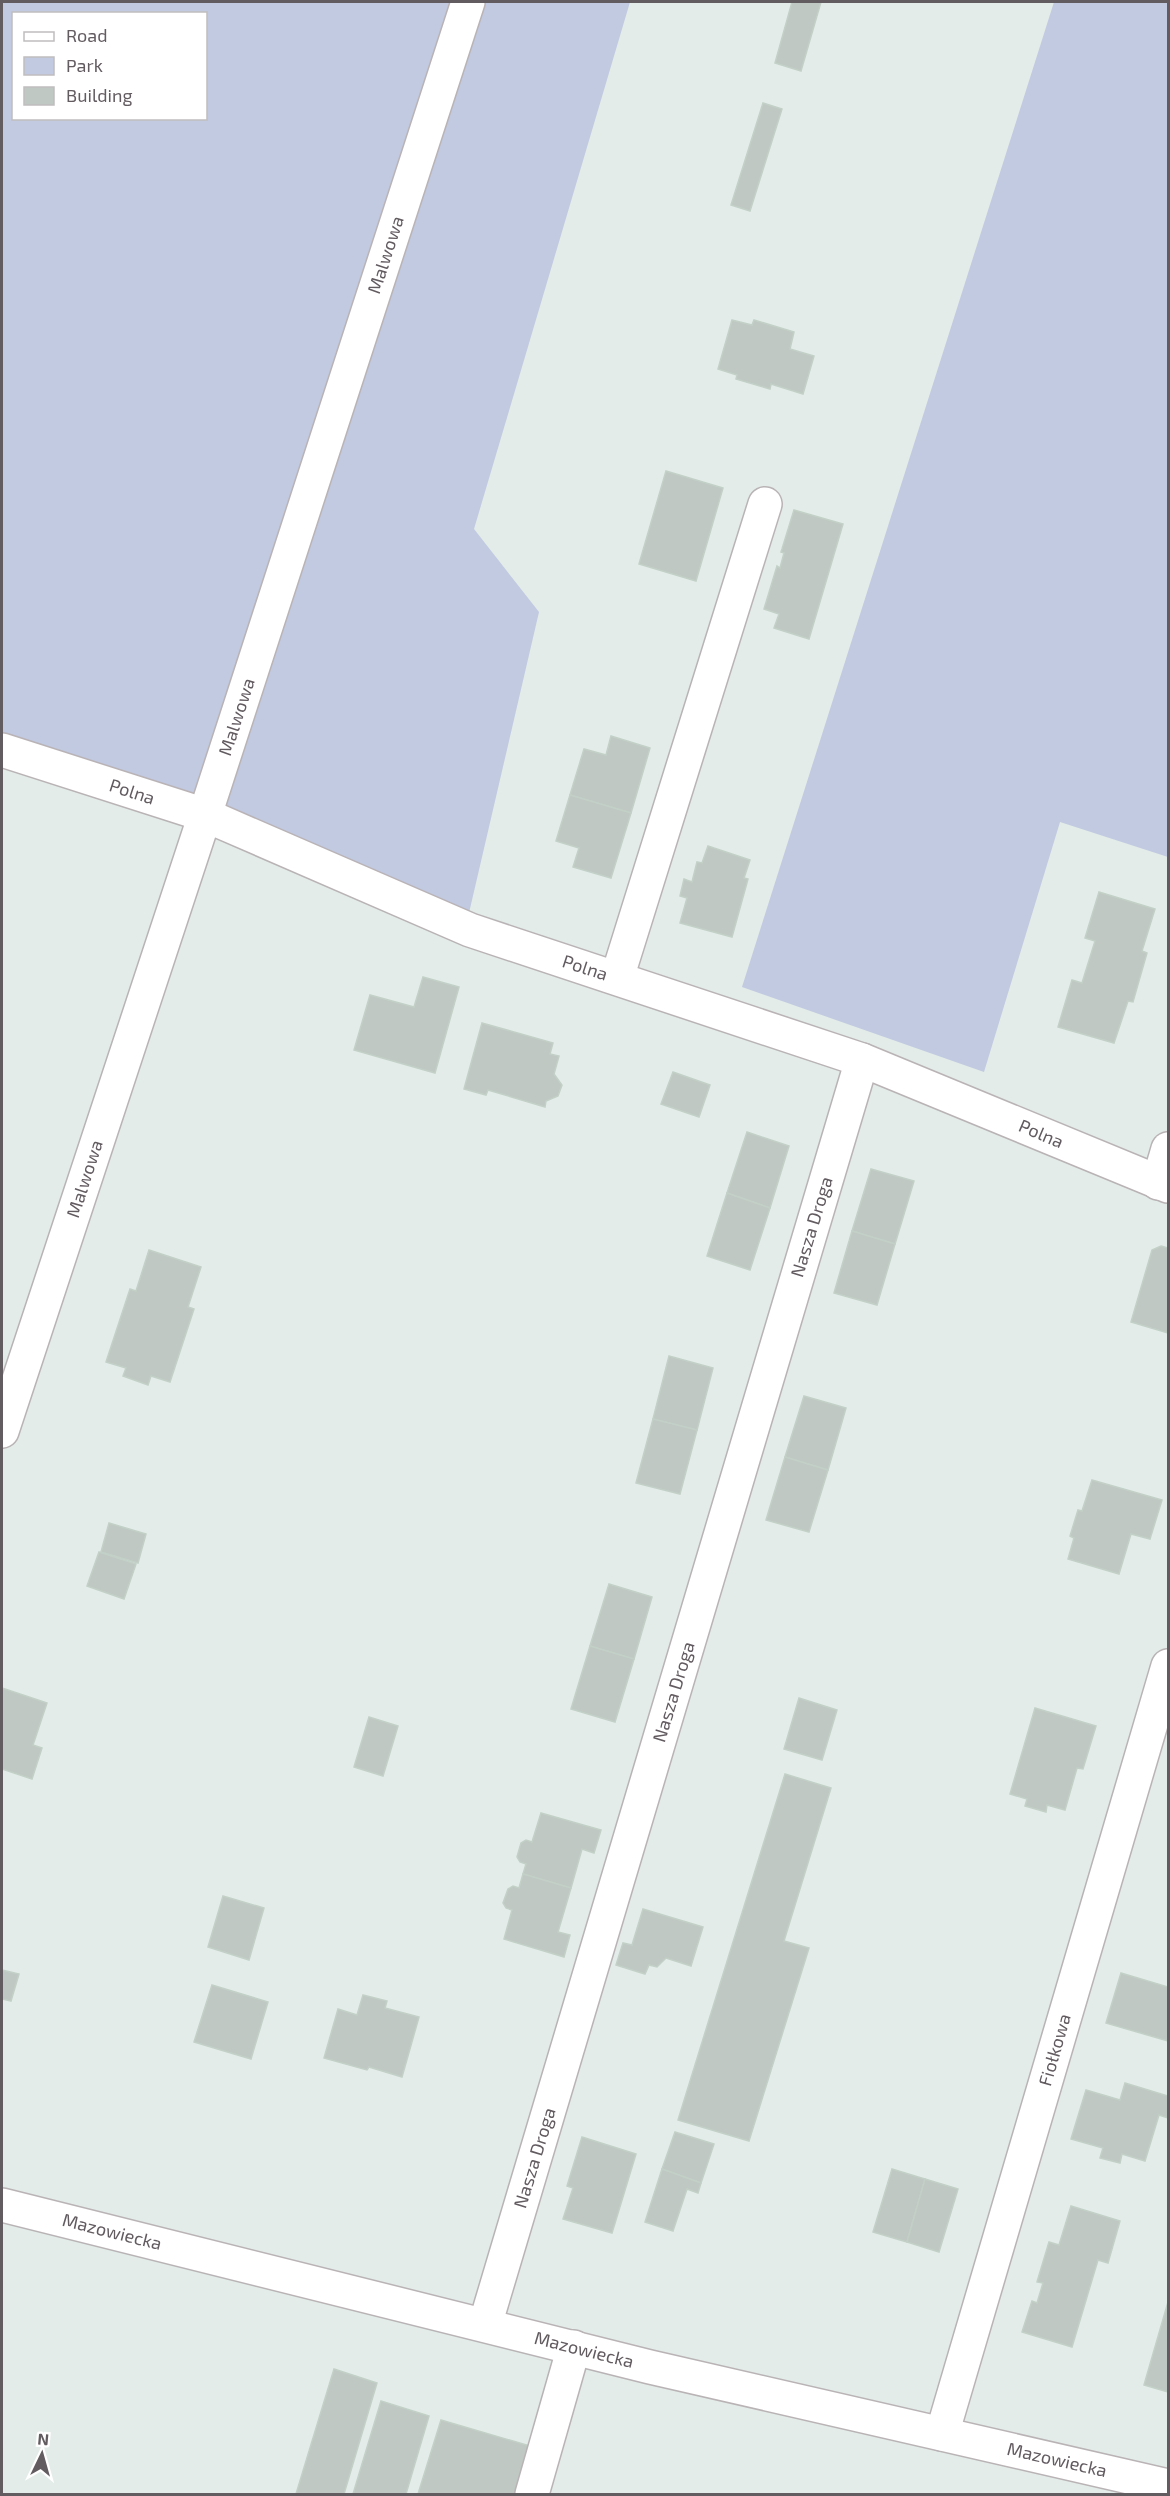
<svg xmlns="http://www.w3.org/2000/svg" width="1170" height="2496" font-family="'Exo 2',sans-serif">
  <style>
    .green { fill: #c1cae1; fill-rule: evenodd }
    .building { fill: #bfc8c2; stroke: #c2d0c8; stroke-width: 1.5 }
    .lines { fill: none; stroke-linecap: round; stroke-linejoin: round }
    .minor-casing { stroke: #b9b3b6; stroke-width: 36 }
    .minor { stroke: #fff; stroke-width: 33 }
    .labels { text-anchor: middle; stroke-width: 6; stroke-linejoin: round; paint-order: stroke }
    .street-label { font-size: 18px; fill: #625b60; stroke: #fff }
  </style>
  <rect width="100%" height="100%" fill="#e3ece8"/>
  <!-- green -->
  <g class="green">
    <path d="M2 2H630L474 529 539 612 462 943 196 829 2 766ZM14 14H206V118H14Z"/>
    <path d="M1054 2H1168V857L1060 822 984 1072 742 987Z"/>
  </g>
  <!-- building -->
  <g class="building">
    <path d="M792 2H821L801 71 775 63Z"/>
    <path d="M763 103 782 109 750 211 731 205Z"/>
    <path d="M732 320 752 325 754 320 794 332 790 349 814 356 803 394 771 384 770 389 736 379 737 375 718 369Z"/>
    <path d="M666 471 723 488 696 581 639 564Z"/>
    <path d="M794 510 843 524 809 639 774 628 779 614 764 609 777 566 780 568 784 553 781 552 782 549Z"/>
    <path d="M611 736 650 748 631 813 570 795 584 749 606 755Z"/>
    <path d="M570 795 631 813 611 878 573 867 579 848 556 841Z"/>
    <path d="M708 846 750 860 744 878 748 879 732 937 680 923 687 898 680 896 684 879 692 882 697 862 702 863Z"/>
    <path d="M1099 892 1155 909 1142 951 1147 953 1133 1002 1128 1001 1114 1043 1058 1027 1072 980 1082 983 1095 941 1085 938Z"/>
    <path d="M423 977 459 987 435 1073 354 1050 370 995 414 1007Z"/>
    <path d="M482 1023 553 1043 550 1054 559 1056 554 1074 562 1085 558 1096 546 1101 545 1107 488 1090 486 1095 464 1089Z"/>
    <path d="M673 1072 710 1085 699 1117 661 1104Z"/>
    <path d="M747 1132 789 1146 770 1208 727 1193Z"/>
    <path d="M871 1169 914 1181 895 1244 852 1231Z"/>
    <path d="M727 1193 770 1208 750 1270 707 1256Z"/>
    <path d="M852 1231 895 1244 877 1305 834 1293Z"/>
    <path d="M1161 1246 1168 1248V1333L1131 1322 1152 1250Z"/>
    <path d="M149 1250 201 1267 188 1307 194 1309 170 1382 151 1376 148 1385 123 1376 126 1368 106 1362 130 1289 136 1291Z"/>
    <path d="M669 1356 713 1368 697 1430 653 1419Z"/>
    <path d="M804 1396 846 1408 828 1470 785 1457Z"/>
    <path d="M653 1419 697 1430 680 1494 636 1483Z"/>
    <path d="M785 1457 828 1470 809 1532 766 1520Z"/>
    <path d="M1092 1480 1162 1500 1150 1539 1131 1534 1119 1574 1068 1559 1074 1538 1070 1536 1078 1510 1082 1511Z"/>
    <path d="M109 1523 146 1534 138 1563 101 1552Z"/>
    <path d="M99 1552 136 1564 124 1599 87 1586Z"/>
    <path d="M609 1584 652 1597 634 1659 590 1646Z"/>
    <path d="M590 1646 634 1659 615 1722 571 1709Z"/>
    <path d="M2 1688 47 1703 33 1745 42 1748 32 1779 2 1769Z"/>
    <path d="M799 1698 837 1710 822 1760 784 1749Z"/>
    <path d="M1035 1708 1096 1726 1083 1769 1077 1768 1065 1810 1047 1805 1046 1812 1025 1806 1027 1799 1010 1794Z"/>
    <path d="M369 1717 398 1726 383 1776 354 1767Z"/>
    <path d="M785 1774 831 1788 784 1941 809 1948 749 2141 678 2120Z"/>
    <path d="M541 1813 601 1830 594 1853 582 1849 571 1888 523 1874 526 1864 520 1862 517 1857 521 1843 526 1840 532 1842Z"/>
    <path d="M523 1874 571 1888 558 1932 570 1935 564 1957 504 1939 512 1910 506 1908 503 1903 508 1889 513 1886 519 1888Z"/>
    <path d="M223 1896 264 1908 249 1960 208 1947Z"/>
    <path d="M643 1909 703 1927 691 1966 666 1958 657 1967 649 1965 645 1974 616 1965 623 1943 632 1945Z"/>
    <path d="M2 1970 19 1974 11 2001 2 1999Z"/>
    <path d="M1121 1973 1168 1987V2041L1106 2023Z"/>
    <path d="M212 1985 268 2002 251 2059 194 2042Z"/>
    <path d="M363 1995 387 2001 385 2008 419 2017 402 2077 369 2067 367 2070 324 2058 338 2009 357 2015Z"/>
    <path d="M1125 2083 1168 2096V2118L1159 2115 1145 2161 1122 2154 1120 2163 1100 2158 1103 2148 1071 2139 1086 2090 1120 2100Z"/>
    <path d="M675 2132 714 2144 701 2183 662 2169Z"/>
    <path d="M582 2137 636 2154 612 2233 563 2219 573 2188 567 2186Z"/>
    <path d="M662 2169 701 2183 698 2193 687 2189 673 2231 645 2222Z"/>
    <path d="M892 2169 925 2179 907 2242 873 2232Z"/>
    <path d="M925 2179 958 2189 939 2252 907 2242Z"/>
    <path d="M1071 2206 1120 2221 1108 2263 1098 2260 1072 2347 1022 2332 1032 2301 1037 2303 1043 2283 1037 2282 1049 2242 1059 2245Z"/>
    <path d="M1168 2302V2392L1144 2385Z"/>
    <path d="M334 2369 377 2383 344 2494H296Z"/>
    <path d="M381 2401 429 2416 406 2494H353Z"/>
    <path d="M441 2420 530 2446 515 2494H418Z"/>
  </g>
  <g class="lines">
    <!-- minor casing -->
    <g class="minor-casing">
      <g id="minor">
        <path d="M2 750 205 815 470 930 862 1060 1168 1186"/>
        <path d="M617 978 765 504"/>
        <path d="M1158 1183 1168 1149"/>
        <path d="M2 1431 205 815 468 2"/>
        <path d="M2 2205 650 2367 1168 2486"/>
        <path d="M485 2325 862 1060"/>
        <path d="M942 2434 1168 1666"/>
        <path d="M532 2494 574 2347"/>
      </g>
    </g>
    <!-- minor -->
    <use href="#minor" class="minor"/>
  </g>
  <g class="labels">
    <!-- street labels -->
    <g class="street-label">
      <text transform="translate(386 255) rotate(-72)" y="6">Malwowa</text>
      <text transform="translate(237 717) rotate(-72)" y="6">Malwowa</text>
      <text transform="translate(132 792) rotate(18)" y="6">Polna</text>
      <text transform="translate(585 968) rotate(18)" y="6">Polna</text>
      <text transform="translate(1041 1134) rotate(23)" y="6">Polna</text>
      <text transform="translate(85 1179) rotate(-72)" y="6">Malwowa</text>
      <text transform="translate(812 1227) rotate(-73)" y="6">Nasza Droga</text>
      <text transform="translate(674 1692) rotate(-73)" y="6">Nasza Droga</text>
      <text transform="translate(1055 2050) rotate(-74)" y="6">Fiołkowa</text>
      <text transform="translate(535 2158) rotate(-73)" y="6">Nasza Droga</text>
      <text transform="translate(112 2232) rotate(14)" y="6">Mazowiecka</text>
      <text transform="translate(584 2350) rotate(14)" y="6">Mazowiecka</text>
      <text transform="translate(1057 2460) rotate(13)" y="6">Mazowiecka</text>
    </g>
  </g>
  <!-- border -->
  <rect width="1170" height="2496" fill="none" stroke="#625b60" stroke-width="6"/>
  <!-- legend -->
  <rect x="12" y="12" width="195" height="108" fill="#ffffff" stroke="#c0bdbf" stroke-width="1.5"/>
  <rect x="24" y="32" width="30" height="9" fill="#ffffff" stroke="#c0bdbf" stroke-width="1.5"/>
  <text x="66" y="42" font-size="18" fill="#625b60">Road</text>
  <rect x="24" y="57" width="30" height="18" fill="#c1cae1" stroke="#c0bdbf" stroke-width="1.5"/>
  <text x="66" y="72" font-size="18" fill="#625b60">Park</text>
  <rect x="24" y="87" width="30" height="18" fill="#bfc8c2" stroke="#c0bdbf" stroke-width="1.5"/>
  <text x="66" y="102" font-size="18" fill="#625b60">Building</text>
  <!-- north arrow -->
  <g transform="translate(42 2454) rotate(5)" stroke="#ffffff" stroke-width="4.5" paint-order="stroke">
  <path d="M0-4.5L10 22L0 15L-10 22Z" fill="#625b60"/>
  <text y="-9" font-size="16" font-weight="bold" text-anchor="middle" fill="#625b60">N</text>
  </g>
</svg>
